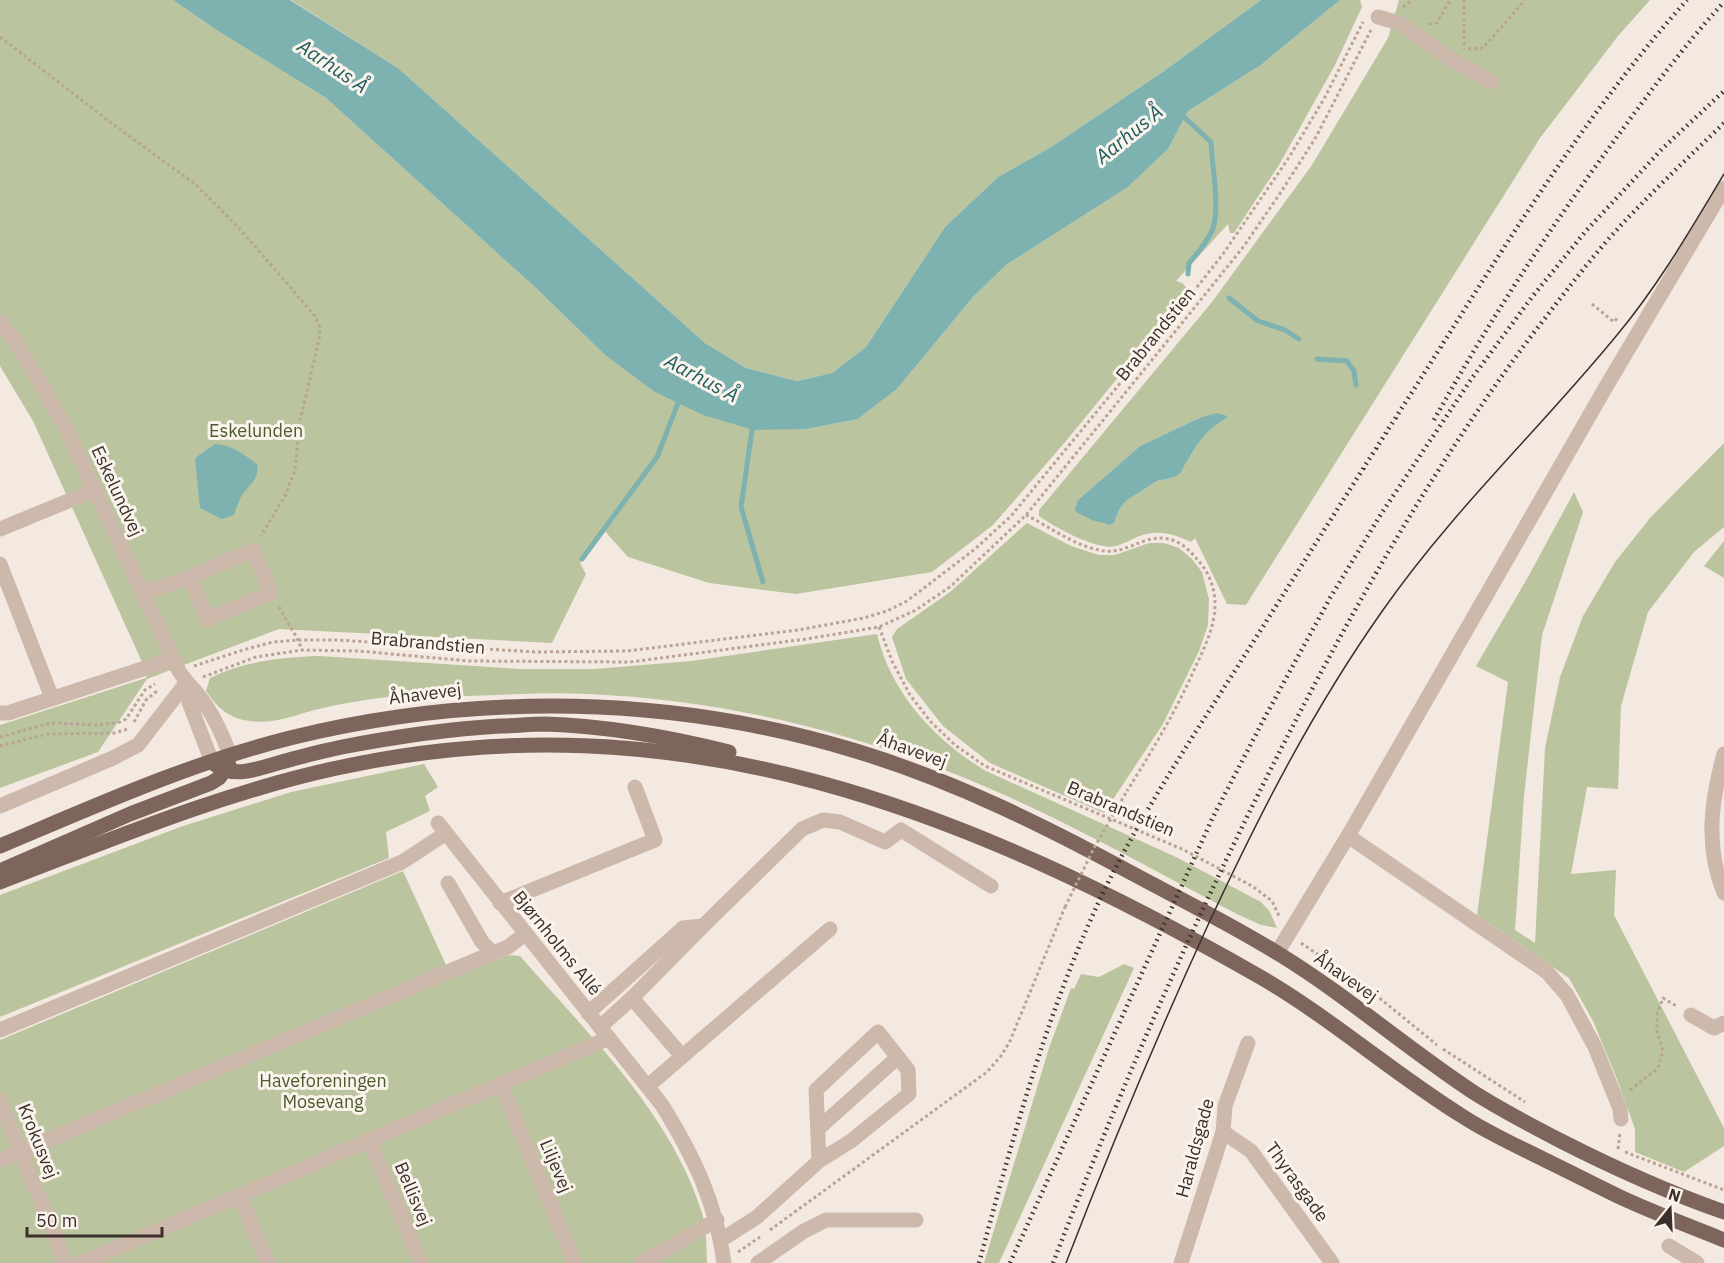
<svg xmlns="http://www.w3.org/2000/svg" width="1724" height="1263" font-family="'IBM Plex Sans',sans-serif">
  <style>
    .green { fill: #bac49f; fill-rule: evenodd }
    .water { fill: #7eb2b1 }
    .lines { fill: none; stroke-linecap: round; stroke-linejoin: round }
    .stream { stroke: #7eb2b1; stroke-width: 5 }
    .path { stroke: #b9a395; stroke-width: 3; stroke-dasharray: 3 3; stroke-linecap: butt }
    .minor { stroke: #cdb9ab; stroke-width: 15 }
    .major { stroke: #7d655b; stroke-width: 15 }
    .tram { stroke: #3a2f2b; stroke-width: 1.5 }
    .rail { stroke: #3a2f2b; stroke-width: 4.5; stroke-dasharray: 1.5 4.5; stroke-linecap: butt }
    .path-bridge { stroke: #b9a395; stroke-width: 3; stroke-dasharray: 3 3; stroke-linecap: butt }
    .labels { text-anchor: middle; stroke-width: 6; stroke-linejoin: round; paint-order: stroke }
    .street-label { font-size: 18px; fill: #3a2f2b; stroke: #fbf4ed }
    .park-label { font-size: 18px; fill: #4c5a2d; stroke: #fbf4ed }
    .water-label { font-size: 20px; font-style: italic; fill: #1e5d5e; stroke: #fbf4ed }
  </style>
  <rect width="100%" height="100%" fill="#f4e9e0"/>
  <!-- green -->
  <g class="green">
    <path d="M0 0H173L218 31 326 98 538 290 605 355 653 391 807 429 858 419 897 389 972 298 1006 265 1128 187 1168 149 1188 111 1261 65 1340 0H1360L1362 7 1335 65 1279 165 1234 233H1230L1228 224 1176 281 1182 283 1186 287 1187 293 1066 441 993 525 932 572 796 594 709 583 628 557 602 528 580 563 586 574 552 643 279 629 147 679 98 752 0 788V725L146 678 147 673 33 421 0 366Z"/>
    <path d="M291 0H1261L1164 71 1051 147 998 177 945 227 866 347 832 373 797 381 746 368 705 343 398 68Z"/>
    <path d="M1399 0H1650L1618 36 1540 138 1246 605 1227 604 1195 538 1191 542C1172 533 1157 529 1137 537 1130 540 1123 544 1116 546 1097 551 1054 527 1039 516V510L1212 302 1312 165 1388 38ZM1199 418H1227C1203 431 1193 451 1180 474L1175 477 1157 481 1126 501 1119 510 1114 523 1110 525 1078 500 1140 446Z"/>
    <path d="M1724 443V527L1694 552 1648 612 1621 706 1618 789 1587 787 1571 874 1616 870 1614 915 1724 1128V1146L1684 1172 1635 1152V1129L1617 1079 1593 1021 1569 978 1477 915 1508 682 1476 666 1528 577 1574 492 1583 512 1542 635 1524 796 1515 930 1535 943 1545 748 1560 677 1583 616 1615 562 1650 518Z"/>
    <path d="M1027 523 1071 546 1099 555H1115L1149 543H1164L1179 548 1192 559 1202 572 1209 599 1208 625 1199 651 1163 724 1104 813 990 763 943 726 906 679 892 637 897 629 950 592Z"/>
    <path d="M1724 541V578L1704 566Z"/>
    <path d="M877 634C891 693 934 739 984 770L1176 857 1261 902 1270 912 1277 928 1261 925 1239 915C1160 874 1082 829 1000 793 869 735 730 700 587 694 547 692 506 695 466 696 438 696 407 694 379 698 359 701 339 704 319 709 297 714 273 725 250 721 230 719 217 708 206 691L210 678C244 661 283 657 319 656L521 669H595L691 661Z"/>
    <path d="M424 764 438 787 425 796 430 811 386 832 389 858 0 1017V895L183 826 291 792Z"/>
    <path d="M403 871 452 978 508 955 520 956C587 1033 671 1113 702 1213 707 1228 706 1247 707 1263H0V1040Z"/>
    <path d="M1124 964 1134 968 999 1263H984L1049 1048 1071 988 1074 989 1081 974 1099 977Z"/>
  </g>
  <!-- water -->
  <g class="water">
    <path d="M173 0H290L398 68 705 343 746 368 797 381 832 373 866 347 945 227 998 177 1051 147 1164 71 1261 0H1340L1261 65 1188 111 1168 149 1128 187 1006 265 972 298 897 389 858 419 807 429 754 430 703 415 653 391 605 355 538 290 326 98 218 31Z"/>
    <path d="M1217 413 1227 416V418C1203 431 1193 451 1180 474L1175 477 1157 481 1126 501 1119 510 1114 523 1110 525 1092 520 1076 512 1075 509 1078 500 1140 446 1199 418Z"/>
    <path d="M215 444C232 445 243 454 257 464 260 481 248 484 241 497 238 503 236 509 234 515L222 519 200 508 195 458Z"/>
  </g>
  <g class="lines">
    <!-- stream -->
    <g class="stream">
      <path d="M1184 117 1211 142C1212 166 1220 206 1213 228 1208 241 1198 253 1189 263L1188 274"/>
      <path d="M1229 298 1258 321 1285 330 1299 339"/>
      <path d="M1317 359 1347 361 1354 371 1356 385"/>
      <path d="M753 423 741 507 763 582"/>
      <path d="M582 559 657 457 680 398"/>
    </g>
    <!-- path -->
    <g class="path">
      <path d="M1464 0V49"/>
      <path d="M1403 7 1412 0"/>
      <path d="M1429 24 1437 23 1450 0"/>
      <path d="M0 37 114 125 195 184 239 228 315 316 320 327 319 340 300 421 295 470 286 494 261 536"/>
      <path d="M1468 49 1483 48 1525 0"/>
      <path d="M1592 304 1614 322 1618 317"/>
      <path d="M1026 515C1050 527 1076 547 1104 551 1130 554 1147 530 1175 541 1183 544 1190 551 1196 558 1208 570 1216 589 1215 607 1214 629 1204 648 1195 668 1176 711 1152 751 1127 791"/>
      <path d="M279 607 298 640 302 650"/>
      <path d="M879 627 892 661 910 695 930 721 955 745 985 766 1182 849 1252 886 1272 901 1280 918"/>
      <path d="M194 666 243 650 273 642 298 640H336L536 652 627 651 798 630 864 618 887 611 907 601 975 549 1011 516 1154 342 1223 254 1288 159 1324 99 1363 22"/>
      <path d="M203 677 256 657 302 650 358 651 469 661 630 662 806 639 879 627 916 610 951 586 1026 515 1191 312 1244 246 1281 192 1316 137 1371 30"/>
      <path d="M134 722 146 700 157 691"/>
      <path d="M0 737 51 723 96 725 120 722 126 719 145 690 155 684"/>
      <path d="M0 746 47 734 114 733 128 729"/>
      <path d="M1301 943 1366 987 1437 1045"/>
      <path d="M1443 1049 1525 1102"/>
      <path d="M1630 1090 1658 1068 1663 1051 1657 1031V1014L1663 998 1678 1007"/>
      <path d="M1618 1149 1620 1133"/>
      <path d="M1625 1152 1724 1190"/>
      <path d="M770 1230 987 1072 1001 1056 1010 1041 1065 907"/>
      <path d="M738 1252 760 1237"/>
    </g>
    <!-- minor -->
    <g class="minor">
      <path d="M1378 17 1399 23 1454 61 1491 82"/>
      <path d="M0 322 14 339 65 426 179 671C185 681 193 688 200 697 213 714 223 736 230 755"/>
      <path d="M0 529 95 490"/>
      <path d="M0 564 52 698"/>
      <path d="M143 593 190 577 253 550 271 593 207 619 190 577"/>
      <path d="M186 683 189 702 212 762"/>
      <path d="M0 713H8L173 659"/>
      <path d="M1724 754C1711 801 1705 846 1724 893"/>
      <path d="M0 806 113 758 138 745 186 683"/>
      <path d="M438 823 662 1105C694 1157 716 1202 724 1263"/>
      <path d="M1348 836 1547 972 1567 995 1595 1047 1620 1109 1621 1119"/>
      <path d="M448 883 482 942 493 953 508 947 525 934"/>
      <path d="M500 903 655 840 635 787"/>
      <path d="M1277 953 1348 836 1607 385 1724 188"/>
      <path d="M632 998 682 1056"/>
      <path d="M588 1013 683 928 703 926 802 829 823 820 840 822 885 842 901 830 991 886"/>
      <path d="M1691 1015 1714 1028 1724 1023"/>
      <path d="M600 1027 632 998 703 926"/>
      <path d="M0 1030 402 862 445 834"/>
      <path d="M501 1085 575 1263"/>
      <path d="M648 1086 830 929"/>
      <path d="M0 1101 66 1263"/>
      <path d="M819 1128 898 1057"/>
      <path d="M1223 1132 1251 1151 1332 1263"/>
      <path d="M369 1140 421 1263"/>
      <path d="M0 1160 493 953"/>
      <path d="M239 1195 268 1263"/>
      <path d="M721 1240 757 1217 819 1161 851 1141 909 1094 908 1070 878 1032 816 1090 819 1161"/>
      <path d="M1669 1246 1697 1263"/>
      <path d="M81 1263 609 1038"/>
      <path d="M641 1263 717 1220"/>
      <path d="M758 1263 804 1231 826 1220H916"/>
      <path d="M1181 1263 1223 1132 1225 1106 1248 1043"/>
    </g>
    <!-- major -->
    <g class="major">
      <path d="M212 762C233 782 264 766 289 760 306 755 324 751 342 747 394 737 446 729 500 726 515 726 530 724 545 724 607 726 669 737 729 752"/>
      <path d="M0 846C95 806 190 763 290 738 477 692 672 695 856 751 955 781 1049 828 1139 877 1186 902 1234 926 1279 954 1346 995 1405 1047 1470 1090 1499 1109 1530 1125 1561 1141 1614 1168 1667 1192 1724 1212"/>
      <path d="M0 871 130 814 211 783 219 778 229 765"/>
      <path d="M0 882C110 840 221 793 337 768 678 693 970 811 1262 978 1332 1019 1393 1073 1462 1116 1488 1133 1517 1146 1545 1160 1570 1172 1595 1185 1620 1197 1654 1213 1690 1226 1724 1240"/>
    </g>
    <!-- tram -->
    <path class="tram" d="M1066 1263C1110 1149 1157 1036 1208 925 1259 815 1313 709 1383 610 1452 511 1541 428 1617 335 1658 286 1691 229 1724 174"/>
    <!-- rail -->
    <g class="rail">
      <path d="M1434 420C1485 328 1543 238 1606 152 1643 101 1681 49 1724 2"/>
      <path d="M979 1263C1013 1138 1046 1013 1102 895 1138 820 1184 750 1229 680 1285 592 1341 503 1398 414 1489 273 1574 126 1687 0"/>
      <path d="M1010 1263 1213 817 1266 715 1330 598 1381 514 1472 378 1532 297 1585 232 1662 149 1724 91"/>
      <path d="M1053 1263C1128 1069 1212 879 1309 695 1376 568 1448 446 1535 331 1564 294 1592 256 1624 222 1656 188 1690 156 1724 123"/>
    </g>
    <!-- path-bridge -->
    <path class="path-bridge" d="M1065 907 1094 848 1127 791"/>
  </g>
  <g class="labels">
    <!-- street labels -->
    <g class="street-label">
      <text transform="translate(1156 334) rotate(-51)" y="6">Brabrandstien</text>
      <text transform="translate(117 491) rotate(65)" y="6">Eskelundvej</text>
      <text transform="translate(428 643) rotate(5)" y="6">Brabrandstien</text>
      <text transform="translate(425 694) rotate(-7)" y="6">Åhavevej</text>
      <text transform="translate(912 750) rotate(20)" y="6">Åhavevej</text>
      <text transform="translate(1121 809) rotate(23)" y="6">Brabrandstien</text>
      <text transform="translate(557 943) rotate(51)" y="6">Bjørnholms Allé</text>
      <text transform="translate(1346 977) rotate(35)" y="6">Åhavevej</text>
      <text transform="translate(38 1141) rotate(68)" y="6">Krokusvej</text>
      <text transform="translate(1195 1148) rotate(-75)" y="6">Haraldsgade</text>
      <text transform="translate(556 1166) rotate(67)" y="6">Liljevej</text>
      <text transform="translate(1297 1182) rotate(54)" y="6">Thyrasgade</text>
      <text transform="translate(413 1194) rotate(67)" y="6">Bellisvej</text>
    </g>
    <!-- park labels -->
    <g class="park-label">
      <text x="256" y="437">Eskelunden</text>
      <text x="323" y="1087">Haveforeningen<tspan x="323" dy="21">Mosevang</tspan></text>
    </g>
    <!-- water labels -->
    <g class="water-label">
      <text transform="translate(333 66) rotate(34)" y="7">Aarhus Å</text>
      <text transform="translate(1129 134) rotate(-39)" y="7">Aarhus Å</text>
      <text transform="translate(702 378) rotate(28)" y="7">Aarhus Å</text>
    </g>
  </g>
  <!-- north arrow -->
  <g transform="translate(1670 1209) rotate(18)" stroke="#fbf4ed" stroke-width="4.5" paint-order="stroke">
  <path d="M0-4.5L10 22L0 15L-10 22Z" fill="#3a2f2b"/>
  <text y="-9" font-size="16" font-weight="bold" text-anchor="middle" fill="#3a2f2b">N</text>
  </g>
  <!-- scale -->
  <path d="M27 1227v9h135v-9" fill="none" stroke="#3a2f2b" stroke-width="3"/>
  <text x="36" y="1227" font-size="18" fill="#3a2f2b" stroke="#fbf4ed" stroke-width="4.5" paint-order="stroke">50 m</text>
</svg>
